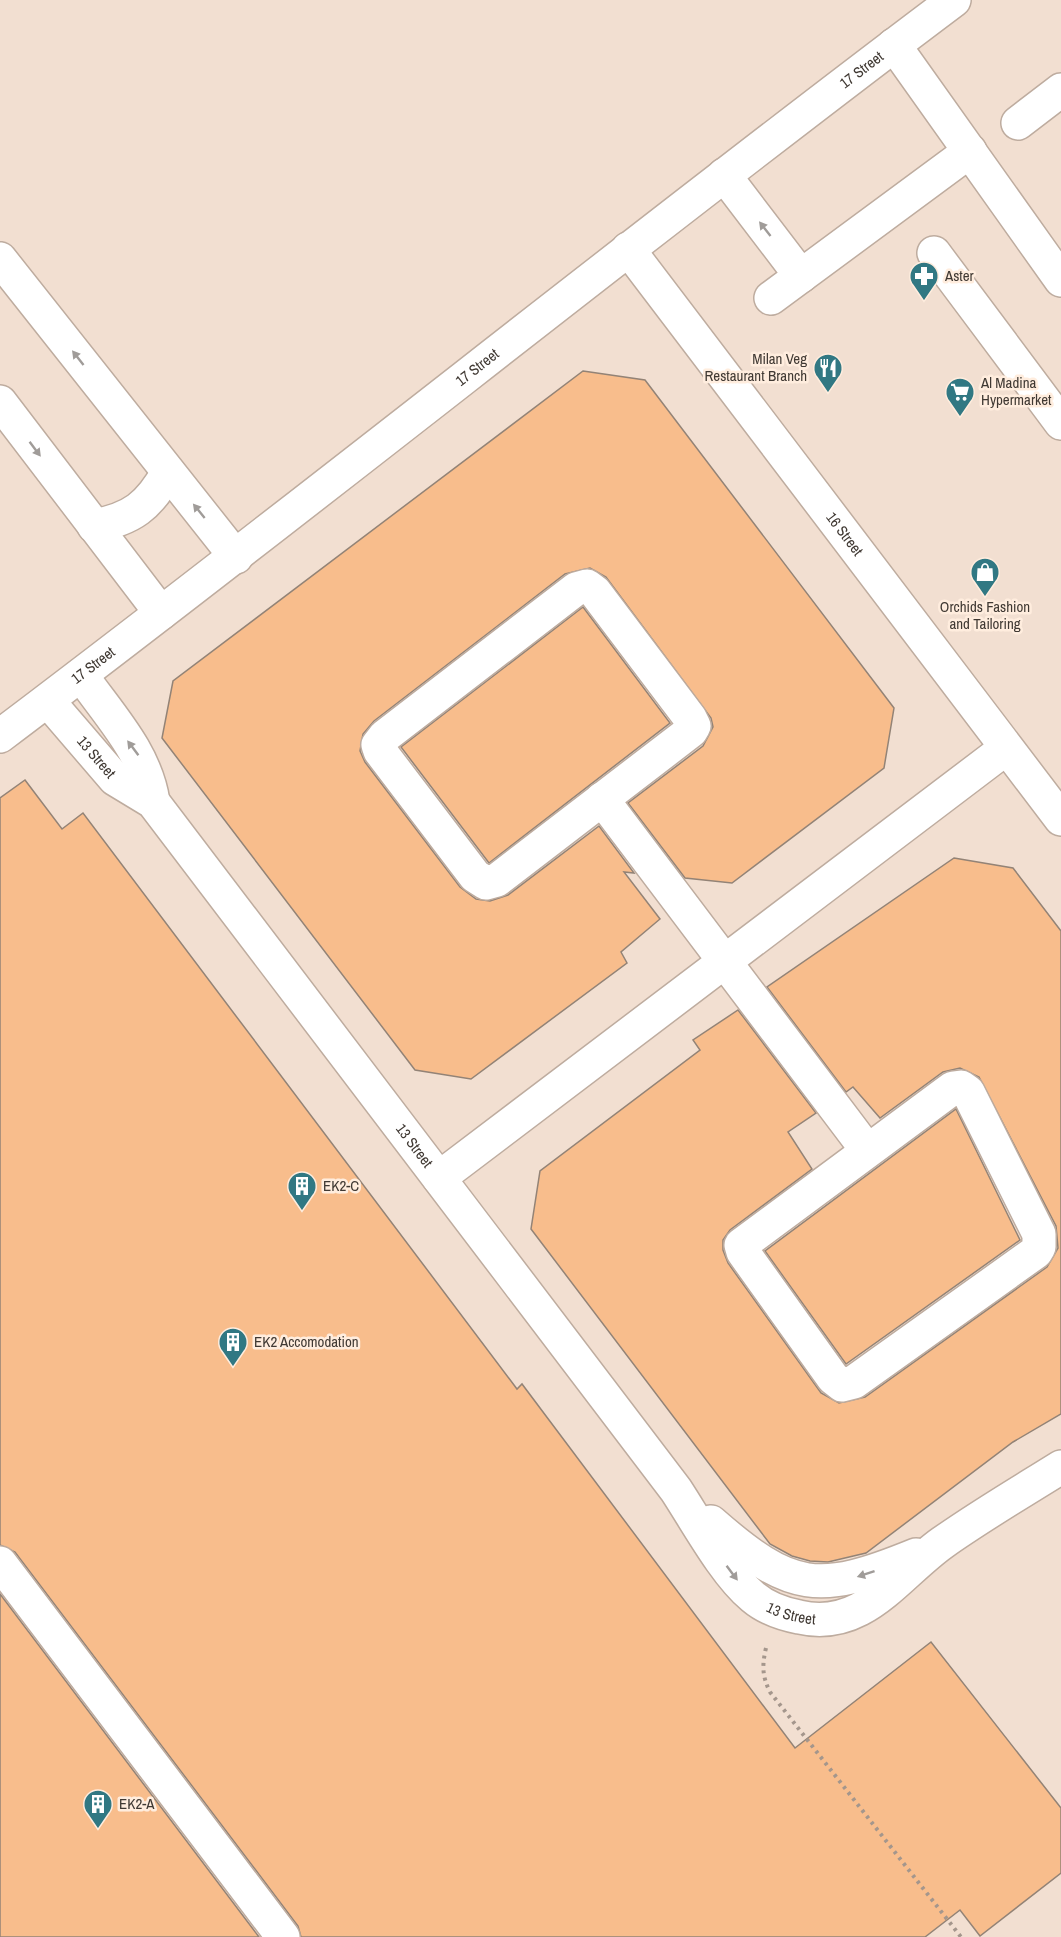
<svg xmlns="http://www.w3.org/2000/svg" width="1061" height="1937" font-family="'Archivo Narrow',sans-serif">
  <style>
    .building { fill: #f8bd8c; stroke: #938376; stroke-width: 1.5 }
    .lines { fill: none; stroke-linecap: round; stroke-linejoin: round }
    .minor-casing { stroke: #beac9f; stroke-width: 36 }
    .path { stroke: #a4968c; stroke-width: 4; stroke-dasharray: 3 4.5; stroke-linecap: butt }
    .minor { stroke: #fff; stroke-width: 33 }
    .oneway { fill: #a09c99 }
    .labels { text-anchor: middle; stroke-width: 5; stroke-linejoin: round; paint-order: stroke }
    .street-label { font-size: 15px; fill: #403933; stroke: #ffedde }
    .poi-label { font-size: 15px; fill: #403933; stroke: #ffedde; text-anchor: start }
  </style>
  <rect width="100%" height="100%" fill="#f2dfd1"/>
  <!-- building -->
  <g class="building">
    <path d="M583 371 645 380 894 708 884 768 732 883 685 878 628 803 703 746 713 727 711 718 606 577 590 568 565 574 374 721 363 734 360 751 365 762 460 887 476 899 490 901 508 895 599 826 634 873 624 872 660 919 621 952 627 963 471 1079 415 1070 162 738 173 681Z"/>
    <path d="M583 607 670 723 489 863 401 747Z"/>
    <path d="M25 780 62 829 83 813 517 1389 522 1384 795 1748 931 1642 1061 1808V1873L980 1936 960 1910 925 1937H301L298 1926 15 1552 0 1545V798Z"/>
    <path d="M954 858 1013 868 1061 931V1414L1013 1442 866 1553 828 1562 810 1561 792 1556 770 1544 531 1229 540 1171 700 1050 693 1040 738 1010 816 1113 788 1132 812 1169 730 1230 723 1240V1250L728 1263 821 1393 839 1403 865 1397 1047 1267 1058 1248 1056 1226 979 1077 960 1068 943 1072 880 1118 853 1087 846 1092 767 987Z"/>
    <path d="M956 1109 1020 1240 846 1364 765 1251Z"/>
    <path d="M0 1594 259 1937H0Z"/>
  </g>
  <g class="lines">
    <!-- minor casing -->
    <g class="minor-casing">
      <g id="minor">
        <path d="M894 45 1061 280"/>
        <path d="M1018 123 1061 90"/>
        <path d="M724 175 801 276"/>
        <path id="s1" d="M628 249 1061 819"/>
        <path d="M934 253 1061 423"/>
        <path d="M0 259 236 557"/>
        <path d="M771 298 970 151"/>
        <path d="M0 402 161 613"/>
        <path d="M94 526C132 519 149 506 168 472"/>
        <path d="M587 586 595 592 690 718 694 726 691 731 497 880 486 883 475 876 380 751 378 745 385 736 576 589Z"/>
        <path d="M81 675C109 715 146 753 153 802"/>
        <path id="s2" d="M48 701 115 779 153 802 676 1490C697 1522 725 1574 753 1597 766 1608 783 1614 799 1617 863 1632 896 1576 942 1543 980 1516 1021 1492 1061 1467"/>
        <path id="s3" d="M0 736C321 494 633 241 954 0"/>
        <path d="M602 799 867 1150"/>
        <path d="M961 1087 968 1092 1039 1234V1247L1036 1252 854 1382 842 1385 833 1378 743 1252 741 1245 946 1093 953 1088Z"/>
        <path d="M439 1178 1005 749"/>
        <path d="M711 1522C791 1592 818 1595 916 1555"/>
        <path d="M0 1563 283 1937"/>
      </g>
    </g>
    <!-- path -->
    <path class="path" d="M766 1648C762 1665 762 1676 770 1692L961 1937"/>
    <!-- minor -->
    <use href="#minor" class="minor"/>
  </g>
  <!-- one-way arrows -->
  <defs><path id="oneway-solid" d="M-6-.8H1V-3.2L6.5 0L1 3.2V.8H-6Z" transform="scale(1.5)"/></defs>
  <g class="oneway">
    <use href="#oneway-solid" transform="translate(765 229) rotate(-128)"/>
    <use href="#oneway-solid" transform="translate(78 358) rotate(-128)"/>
    <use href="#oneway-solid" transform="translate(35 449) rotate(53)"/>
    <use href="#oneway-solid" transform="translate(199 511) rotate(-129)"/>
    <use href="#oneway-solid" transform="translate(133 748) rotate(-127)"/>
    <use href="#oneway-solid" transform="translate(732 1573) rotate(53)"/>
    <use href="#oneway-solid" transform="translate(866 1574) rotate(162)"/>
  </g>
  <!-- icons -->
  <defs>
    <g id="pharmacy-pin" transform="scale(1.5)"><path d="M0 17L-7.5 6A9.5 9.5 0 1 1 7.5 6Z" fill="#317883" stroke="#ffedde"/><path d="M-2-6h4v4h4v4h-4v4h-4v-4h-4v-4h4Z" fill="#fff"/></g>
    <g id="restaurant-pin" transform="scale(1.5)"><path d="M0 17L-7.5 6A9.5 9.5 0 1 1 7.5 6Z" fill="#317883" stroke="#ffedde"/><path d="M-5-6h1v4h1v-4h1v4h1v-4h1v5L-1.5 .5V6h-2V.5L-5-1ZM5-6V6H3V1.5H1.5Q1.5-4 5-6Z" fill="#fff"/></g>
    <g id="supermarket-pin" transform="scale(1.5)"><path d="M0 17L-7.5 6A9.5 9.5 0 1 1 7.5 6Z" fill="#317883" stroke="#ffedde"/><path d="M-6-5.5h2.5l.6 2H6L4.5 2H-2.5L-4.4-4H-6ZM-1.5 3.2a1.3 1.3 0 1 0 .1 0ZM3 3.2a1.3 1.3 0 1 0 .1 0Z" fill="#fff"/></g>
    <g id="shop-pin" transform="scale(1.5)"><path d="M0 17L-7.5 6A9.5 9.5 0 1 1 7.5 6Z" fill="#317883" stroke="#ffedde"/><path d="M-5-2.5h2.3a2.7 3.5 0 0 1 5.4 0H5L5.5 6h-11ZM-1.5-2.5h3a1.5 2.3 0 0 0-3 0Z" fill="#fff"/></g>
    <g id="building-pin" transform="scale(1.5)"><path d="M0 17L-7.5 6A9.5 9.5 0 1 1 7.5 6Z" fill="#317883" stroke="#ffedde"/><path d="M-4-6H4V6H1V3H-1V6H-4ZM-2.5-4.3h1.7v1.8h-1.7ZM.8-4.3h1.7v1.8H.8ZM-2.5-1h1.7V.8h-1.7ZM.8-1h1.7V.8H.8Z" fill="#fff"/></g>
  </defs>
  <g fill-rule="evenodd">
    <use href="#pharmacy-pin" x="924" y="276"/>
    <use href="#restaurant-pin" x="828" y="368"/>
    <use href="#supermarket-pin" x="960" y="392"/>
    <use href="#shop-pin" x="985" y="572"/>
    <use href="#building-pin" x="302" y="1186"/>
    <use href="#building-pin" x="233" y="1342"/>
    <use href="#building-pin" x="98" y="1804"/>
  </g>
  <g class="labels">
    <!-- street labels -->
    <g class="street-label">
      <text dy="5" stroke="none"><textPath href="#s3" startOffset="1089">17 Street</textPath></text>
      <text dy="5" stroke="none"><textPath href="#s3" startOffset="603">17 Street</textPath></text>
      <text dy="5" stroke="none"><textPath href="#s1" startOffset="358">16 Street</textPath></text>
      <text dy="5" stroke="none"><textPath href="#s3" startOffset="117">17 Street</textPath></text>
      <text dy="5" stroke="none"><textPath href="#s2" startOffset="74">13 Street</textPath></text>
      <text dy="5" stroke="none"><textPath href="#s2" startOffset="579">13 Street</textPath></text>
      <text dy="5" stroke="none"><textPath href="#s2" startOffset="1186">13 Street</textPath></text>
    </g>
    <!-- poi labels -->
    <g class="poi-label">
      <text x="945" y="281">Aster</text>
      <text x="807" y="364" text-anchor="end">Milan Veg<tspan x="807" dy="17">Restaurant Branch</tspan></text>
      <text x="981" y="388">Al Madina<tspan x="981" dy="17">Hypermarket</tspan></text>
      <text x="985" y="612" text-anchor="middle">Orchids Fashion<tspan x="985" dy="17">and Tailoring</tspan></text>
      <text x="323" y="1191">EK2-C</text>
      <text x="254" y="1347">EK2 Accomodation</text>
      <text x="119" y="1809">EK2-A</text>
    </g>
  </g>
</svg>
